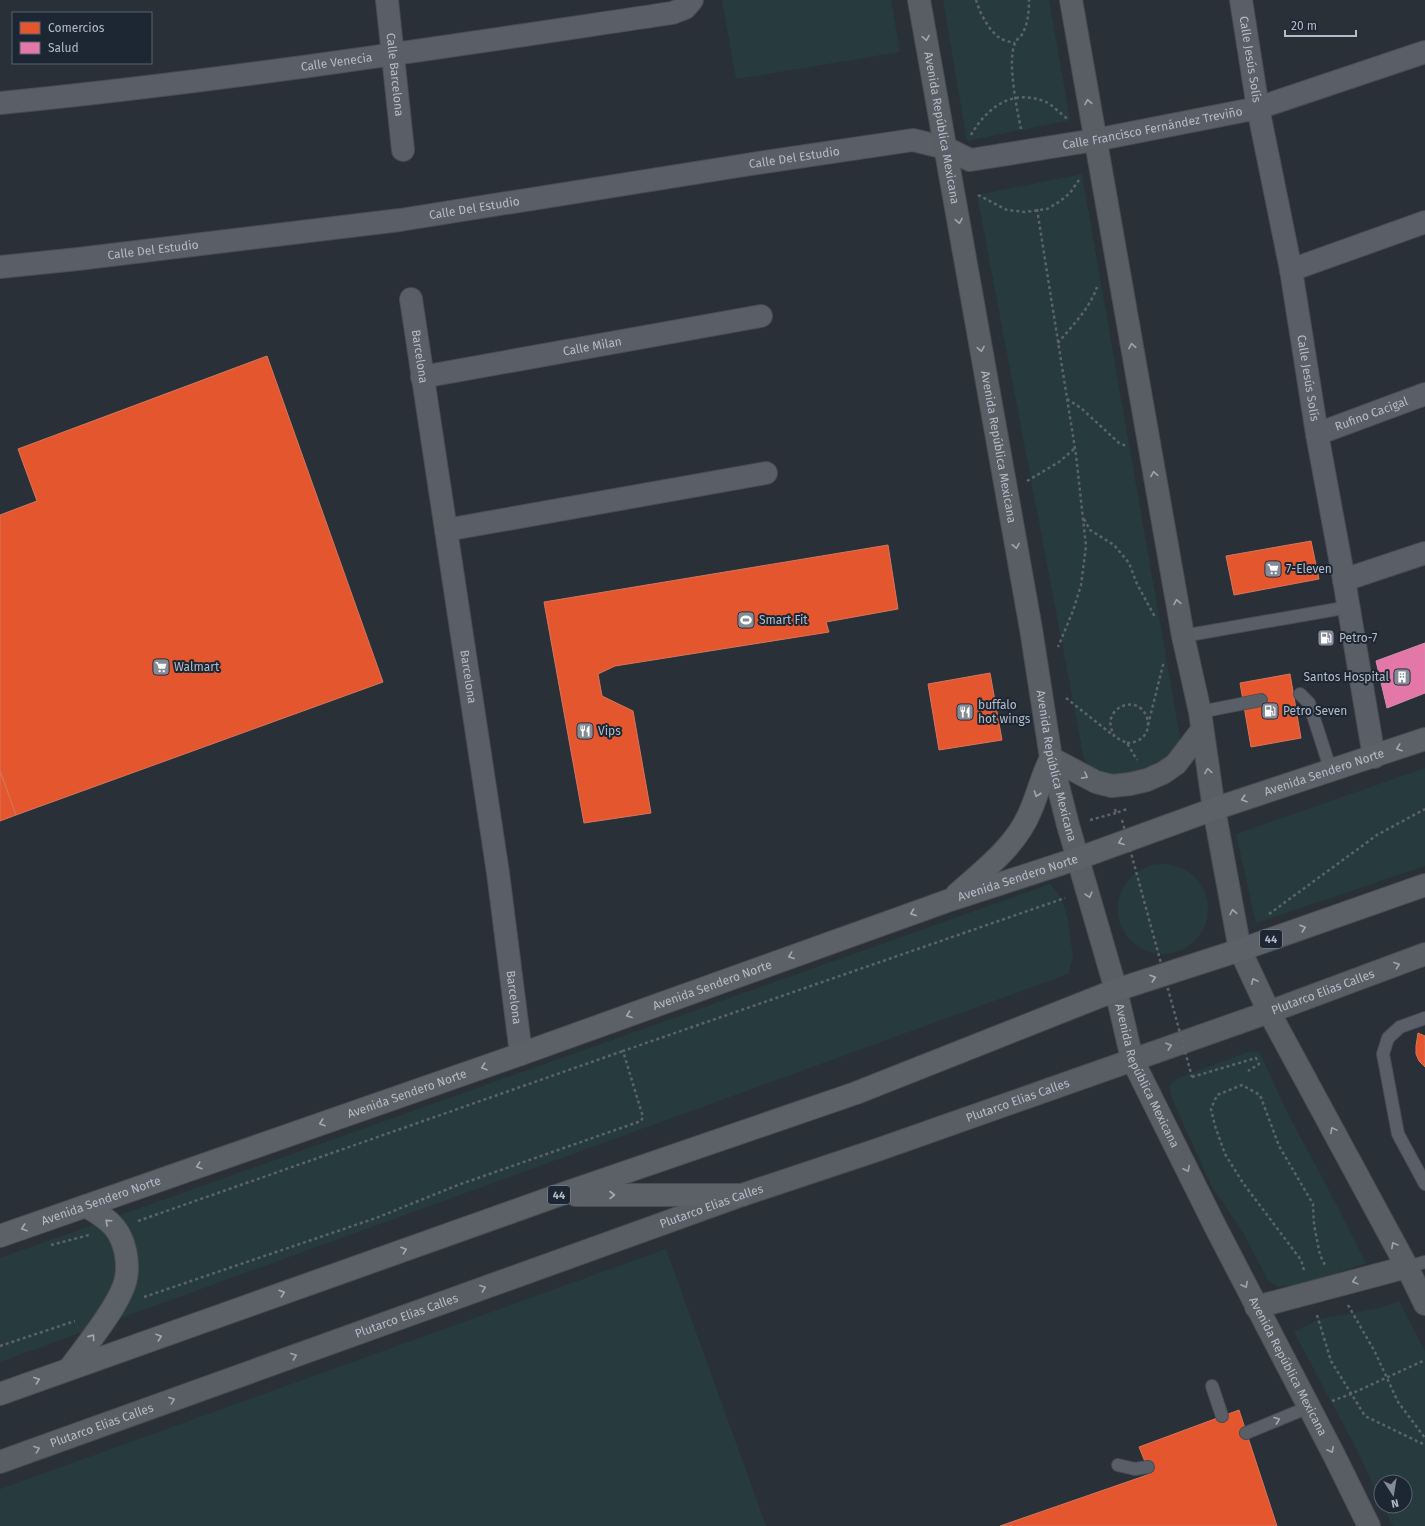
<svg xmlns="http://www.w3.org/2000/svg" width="1425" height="1526" font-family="'Fira Sans',sans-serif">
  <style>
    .green { fill: #273a3e }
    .shops { fill: #e4572e; stroke: #d6755c }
    .health { fill: #e377a8; stroke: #d58cb2 }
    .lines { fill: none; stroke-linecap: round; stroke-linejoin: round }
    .lane-casing { stroke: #484c53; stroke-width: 14 }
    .street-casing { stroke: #484c53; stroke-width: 24 }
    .secondary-casing { stroke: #484c53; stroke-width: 24 }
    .primary-casing { stroke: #484c55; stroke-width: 24 }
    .path { stroke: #5d636a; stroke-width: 2.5; stroke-dasharray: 3 3; stroke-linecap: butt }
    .lane { stroke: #5a5e66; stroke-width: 12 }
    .street { stroke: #5a5e66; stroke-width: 22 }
    .secondary { stroke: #595d64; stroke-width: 22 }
    .primary { stroke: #5c6168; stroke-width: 22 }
    .path-bridge { stroke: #5d636a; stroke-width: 2.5; stroke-dasharray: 3 3; stroke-linecap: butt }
    .oneway { stroke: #9da4b0 }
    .oneway2 { stroke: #a2aab6 }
    .oneway3 { stroke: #a2a9b5 }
    .labels { text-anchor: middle; stroke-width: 4; stroke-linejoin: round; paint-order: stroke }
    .shield { fill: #1d2633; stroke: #878f9c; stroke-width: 1 }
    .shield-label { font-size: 11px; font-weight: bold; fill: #b4bcc9 }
    .street-label { font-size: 12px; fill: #b4bcc9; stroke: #1d2633 }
    .poi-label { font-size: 12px; fill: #b4bcc9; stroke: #1d2633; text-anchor: start }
  </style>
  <rect width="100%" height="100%" fill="#2a3038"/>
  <!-- green -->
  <g class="green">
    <path d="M722 0H891L900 52 736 79Z"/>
    <path d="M943 0H1049L1070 120 967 141Z"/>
    <path d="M1082 174 1181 743 1161 765 1120 777 1105 774 1092 769 1084 759 977 195Z"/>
    <path d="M1425 768V866L1256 923 1236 834Z"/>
    <circle cx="1163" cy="909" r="45"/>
    <path d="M1050 884 1061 897 1067 916 1073 957 1068 974 0 1362V1258Z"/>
    <path d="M1259 1051 1289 1116 1323 1179 1366 1263 1308 1283 1278 1287 1268 1280 1241 1229 1212 1187 1172 1099 1169 1086 1176 1079 1245 1053Z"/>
    <path d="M666 1249 766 1526H0V1489Z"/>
    <path d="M1399 1301 1425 1351V1526H1393L1383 1506H1405V1482H1381V1501L1356 1448 1294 1332 1319 1319 1380 1308Z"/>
  </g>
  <!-- shops -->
  <g class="shops">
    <path d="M267 356 383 682 16 815 0 771V515L37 501 18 449Z"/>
    <path d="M1311 541 1319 579 1234 595 1226 556Z"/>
    <path d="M888 545 898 609 826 622 829 632 615 666 598 674 602 696 633 711 651 813 584 823 544 602Z"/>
    <path d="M990 673 1002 740 939 750 928 684Z"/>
    <path d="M1290 674 1301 738 1251 747 1240 683Z"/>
    <path d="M0 771 16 815 0 821Z"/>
    <path d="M1418 1033 1425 1036V1067L1419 1061 1416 1054V1046Z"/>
    <path d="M1239 1410 1277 1526H1000L1150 1474 1139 1447Z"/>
  </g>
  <!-- health -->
  <path class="health" d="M1425 643V693L1387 708 1376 661Z"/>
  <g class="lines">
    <!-- lane casing -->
    <g class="lane-casing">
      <g id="lane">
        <path d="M1183 636 1349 607"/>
        <path d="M1300 694 1309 703 1331 771"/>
        <path d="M1200 712 1261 700"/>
        <path d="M1425 1018 1400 1027 1388 1038 1383 1054 1398 1134 1425 1184"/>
        <path d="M1407 1267 1425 1262"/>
        <path d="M1212 1386 1222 1416"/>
        <path d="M1246 1433 1309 1407"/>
        <path d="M1118 1465 1135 1469 1148 1467"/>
      </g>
    </g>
    <!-- street casing -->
    <g class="street-casing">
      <g id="street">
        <path id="s1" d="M387 0 403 150"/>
        <path id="s2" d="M1241 0 1258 108 1291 270 1317 434 1344 580 1374 757"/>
        <path id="s3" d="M0 103C225 81 449 46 672 13L685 8 692 0"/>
        <path id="s4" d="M0 267 78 259 400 220 745 165 913 140 946 148 970 160 1095 140 1258 108 1425 52"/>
        <path d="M1291 270 1425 222"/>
        <path id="s5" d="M411 299 498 873 521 1054"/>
        <path id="s6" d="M422 377 761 316"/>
        <path id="s7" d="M1317 434 1425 394"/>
        <path d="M446 530 766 473"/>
        <path d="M1344 580 1425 553"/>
      </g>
    </g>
    <!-- secondary casing -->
    <g class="secondary-casing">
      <g id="secondary">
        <path id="s8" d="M919 0 1031 629 1051 758 1068 825 1116 990 1132 1059 1216 1228 1334 1455 1369 1526"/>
        <path d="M1071 0 1183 636 1200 712 1214 809 1240 950 1269 1012 1407 1267 1425 1304"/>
        <path d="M1051 758 1096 782 1112 786 1130 784 1147 780 1163 773 1176 764 1202 730"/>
        <path d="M1256 1307 1407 1267"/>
        <path id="s9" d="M0 1462 742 1195 877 1150 1269 1012 1425 954"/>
      </g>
    </g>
    <!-- primary casing -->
    <g class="primary-casing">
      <g id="primary">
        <path d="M957 894C984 870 1016 846 1030 812 1038 794 1042 775 1051 758"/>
        <path d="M576 1195H742"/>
        <path id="s10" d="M0 1236 521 1054 950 900 1079 858 1214 809 1425 739"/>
        <path d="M70 1368C85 1347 122 1302 126 1278 129 1262 125 1241 115 1228 107 1218 96 1212 86 1206"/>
        <path d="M0 1394 559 1195 856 1093 1116 990 1240 950 1425 885"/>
      </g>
    </g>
    <!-- path -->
    <g class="path">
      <path d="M976 0C980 13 988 30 1000 38 1004 41 1010 42 1015 43"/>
      <path d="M1021 129C1017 110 1007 61 1015 43 1016 40 1019 38 1021 36 1028 25 1029 12 1029 0"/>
      <path d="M971 135C987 107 1013 88 1046 102 1051 104 1062 115 1068 119"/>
      <path d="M978 195 1007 210 1025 212 1047 209 1059 202 1070 193 1079 180"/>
      <path d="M1037 209 1076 455 1086 546 1081 585 1073 611 1058 647"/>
      <path d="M1058 343C1072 326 1090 308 1097 287"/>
      <path d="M1067 399 1081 408 1119 443 1126 446"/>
      <path d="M1027 481 1059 462 1074 449"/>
      <path d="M1084 519 1090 530 1114 545 1129 563 1137 584 1155 617"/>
      <path d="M1066 698 1114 736"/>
      <path d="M1148 725 1164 661"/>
      <path d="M1127 743C1159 742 1151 700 1126 705 1121 706 1116 709 1113 714 1108 722 1111 730 1115 737L1127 743 1137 760"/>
      <path d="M1115 809 1116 813 1127 809"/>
      <path d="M1090 820 1116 813"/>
      <path d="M1269 914 1377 835 1425 809"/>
      <path d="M1192 1077 1256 1058 1259 1064 1248 1071"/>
      <path d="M138 1221 623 1051"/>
      <path d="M51 1245 89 1235"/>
      <path d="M1304 1270 1301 1260 1243 1183 1225 1154 1215 1126 1211 1109 1217 1095 1242 1085 1260 1095 1279 1146 1313 1204 1314 1225 1320 1255 1325 1265"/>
      <path d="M144 1297 376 1218 458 1185 641 1121 643 1117 623 1051 1065 898"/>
      <path d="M1348 1305 1375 1352 1398 1402 1425 1438"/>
      <path d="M1317 1315 1331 1361 1365 1416 1425 1445"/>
      <path d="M0 1346 75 1321"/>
      <path d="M1332 1401 1351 1394 1425 1360"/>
    </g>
    <!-- lane -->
    <use href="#lane" class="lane"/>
    <!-- street -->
    <use href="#street" class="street"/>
    <!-- secondary -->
    <use href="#secondary" class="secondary"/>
    <!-- primary -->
    <use href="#primary" class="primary"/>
    <!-- path-bridge -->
    <path class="path-bridge" d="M1122 820 1192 1077"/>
  </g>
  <!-- one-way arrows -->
  <defs><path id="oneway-chevron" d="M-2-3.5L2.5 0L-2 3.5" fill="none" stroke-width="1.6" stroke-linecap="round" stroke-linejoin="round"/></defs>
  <g class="oneway">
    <use href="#oneway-chevron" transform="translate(926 38) rotate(80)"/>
    <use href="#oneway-chevron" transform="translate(1088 102) rotate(-100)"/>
    <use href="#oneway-chevron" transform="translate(959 221) rotate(80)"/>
    <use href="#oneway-chevron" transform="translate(1132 346) rotate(-100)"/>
    <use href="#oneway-chevron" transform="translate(981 349) rotate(80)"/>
    <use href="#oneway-chevron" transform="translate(1154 474) rotate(-100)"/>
    <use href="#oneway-chevron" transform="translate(1016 546) rotate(80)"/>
    <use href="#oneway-chevron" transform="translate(1177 602) rotate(-100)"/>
    <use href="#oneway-chevron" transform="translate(1208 771) rotate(-99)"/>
    <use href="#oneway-chevron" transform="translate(1085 776) rotate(28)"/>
    <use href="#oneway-chevron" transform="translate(1089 895) rotate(74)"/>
    <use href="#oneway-chevron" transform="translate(1233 912) rotate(-101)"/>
    <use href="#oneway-chevron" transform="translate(1397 965) rotate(-20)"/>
    <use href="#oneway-chevron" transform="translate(1254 981) rotate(-115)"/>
    <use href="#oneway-chevron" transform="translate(1169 1046) rotate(-19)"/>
    <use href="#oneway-chevron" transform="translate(1333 1130) rotate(-118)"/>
    <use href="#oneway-chevron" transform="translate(1187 1169) rotate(64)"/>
    <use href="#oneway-chevron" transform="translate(1394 1245) rotate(-118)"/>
    <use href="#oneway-chevron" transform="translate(1355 1281) rotate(165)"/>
    <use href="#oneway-chevron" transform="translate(1245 1285) rotate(63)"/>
    <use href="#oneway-chevron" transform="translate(483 1288) rotate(-20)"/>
    <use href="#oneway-chevron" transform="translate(294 1356) rotate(-20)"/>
    <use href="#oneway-chevron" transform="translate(172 1400) rotate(-20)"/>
    <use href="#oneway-chevron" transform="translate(37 1449) rotate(-20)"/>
    <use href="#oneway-chevron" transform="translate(1331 1450) rotate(63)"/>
  </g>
  <g class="oneway2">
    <use href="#oneway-chevron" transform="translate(1399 748) rotate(161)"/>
    <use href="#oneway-chevron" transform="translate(1037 794) rotate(109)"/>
    <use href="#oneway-chevron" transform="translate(1244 799) rotate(162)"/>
    <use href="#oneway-chevron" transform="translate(1121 842) rotate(160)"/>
    <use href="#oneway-chevron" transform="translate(913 913) rotate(160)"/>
    <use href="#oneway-chevron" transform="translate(1303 928) rotate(-19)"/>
    <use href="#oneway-chevron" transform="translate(791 956) rotate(160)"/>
    <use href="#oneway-chevron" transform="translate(1153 978) rotate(-18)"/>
    <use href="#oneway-chevron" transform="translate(629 1015) rotate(160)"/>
    <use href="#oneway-chevron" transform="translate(484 1067) rotate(161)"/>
    <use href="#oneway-chevron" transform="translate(322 1123) rotate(161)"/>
    <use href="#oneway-chevron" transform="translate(199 1166) rotate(161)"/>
    <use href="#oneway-chevron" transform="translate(612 1195)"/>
    <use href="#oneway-chevron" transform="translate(108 1222) rotate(-138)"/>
    <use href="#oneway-chevron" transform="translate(24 1228) rotate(161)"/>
    <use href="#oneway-chevron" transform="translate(404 1250) rotate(-19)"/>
    <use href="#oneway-chevron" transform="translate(282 1293) rotate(-19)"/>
    <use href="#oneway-chevron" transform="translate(92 1337) rotate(-55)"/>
    <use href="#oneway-chevron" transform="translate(159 1337) rotate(-19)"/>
    <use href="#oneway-chevron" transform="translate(37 1380) rotate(-20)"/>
  </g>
  <use class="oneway3" href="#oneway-chevron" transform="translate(1277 1420) rotate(-21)"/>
  <!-- icons -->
  <defs>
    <g id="supermarket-square" transform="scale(0.9)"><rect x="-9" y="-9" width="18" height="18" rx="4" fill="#848b96" stroke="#1d2633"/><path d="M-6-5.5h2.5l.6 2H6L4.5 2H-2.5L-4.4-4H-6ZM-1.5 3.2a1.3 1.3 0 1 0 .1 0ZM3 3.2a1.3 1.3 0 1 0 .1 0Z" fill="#fff"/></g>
    <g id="stadium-square" transform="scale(0.9)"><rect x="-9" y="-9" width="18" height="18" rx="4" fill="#848b96" stroke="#1d2633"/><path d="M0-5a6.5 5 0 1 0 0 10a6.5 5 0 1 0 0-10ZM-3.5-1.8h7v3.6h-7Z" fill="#fff"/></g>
    <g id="fuel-square" transform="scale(0.9)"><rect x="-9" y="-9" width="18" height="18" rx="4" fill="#848b96" stroke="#1d2633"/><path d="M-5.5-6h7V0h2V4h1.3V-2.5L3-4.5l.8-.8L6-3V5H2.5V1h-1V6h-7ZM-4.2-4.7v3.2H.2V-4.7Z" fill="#fff"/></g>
    <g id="building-square" transform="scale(0.9)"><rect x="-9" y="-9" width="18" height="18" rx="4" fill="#848b96" stroke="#1d2633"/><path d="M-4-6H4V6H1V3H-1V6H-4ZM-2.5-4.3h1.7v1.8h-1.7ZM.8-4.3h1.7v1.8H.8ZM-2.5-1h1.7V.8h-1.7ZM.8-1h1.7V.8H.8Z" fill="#fff"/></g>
    <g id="restaurant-square" transform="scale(0.9)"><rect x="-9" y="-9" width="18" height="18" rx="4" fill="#848b96" stroke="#1d2633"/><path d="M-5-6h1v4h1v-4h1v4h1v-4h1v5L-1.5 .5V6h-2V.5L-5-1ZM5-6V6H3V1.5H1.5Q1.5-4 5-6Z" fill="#fff"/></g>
  </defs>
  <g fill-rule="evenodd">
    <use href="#supermarket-square" x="1273" y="569"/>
    <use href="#stadium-square" x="746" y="620"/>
    <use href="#fuel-square" x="1326" y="638"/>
    <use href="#supermarket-square" x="161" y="667"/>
    <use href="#building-square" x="1402" y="677"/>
    <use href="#fuel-square" x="1270" y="711"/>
    <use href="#restaurant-square" x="965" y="712"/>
    <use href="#restaurant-square" x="585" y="731"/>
  </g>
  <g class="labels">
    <!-- shield labels -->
    <g class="shield">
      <rect x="1260" y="930" width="22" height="18" rx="3"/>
      <rect x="548" y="1186" width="22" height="18" rx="3"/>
    </g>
    <g class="shield-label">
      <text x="1271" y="943">44</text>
      <text x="559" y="1199">44</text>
    </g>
    <!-- street labels -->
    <g class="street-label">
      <text dy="4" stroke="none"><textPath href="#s2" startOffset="60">Calle Jesús Solís</textPath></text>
      <text dy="4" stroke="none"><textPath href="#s3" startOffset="339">Calle Venecia</textPath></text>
      <text dy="4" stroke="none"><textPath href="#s1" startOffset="75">Calle Barcelona</textPath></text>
      <text dy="4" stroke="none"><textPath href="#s8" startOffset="130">Avenida República Mexicana</textPath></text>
      <text dy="4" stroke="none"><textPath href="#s4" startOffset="1168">Calle Francisco Fernández Treviño</textPath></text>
      <text dy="4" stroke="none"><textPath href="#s4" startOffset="802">Calle Del Estudio</textPath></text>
      <text dy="4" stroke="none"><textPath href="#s4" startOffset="478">Calle Del Estudio</textPath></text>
      <text dy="4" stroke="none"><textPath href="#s4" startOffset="154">Calle Del Estudio</textPath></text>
      <text dy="4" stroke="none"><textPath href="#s6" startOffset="173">Calle Milan</textPath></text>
      <text dy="4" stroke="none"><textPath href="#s5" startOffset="58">Barcelona</textPath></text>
      <text dy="4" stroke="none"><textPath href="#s2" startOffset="384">Calle Jesús Solís</textPath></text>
      <text dy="4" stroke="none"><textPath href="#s7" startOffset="58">Rufino Cacigal</textPath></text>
      <text dy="4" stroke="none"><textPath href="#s8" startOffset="454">Avenida República Mexicana</textPath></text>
      <text dy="4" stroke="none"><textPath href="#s5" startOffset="382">Barcelona</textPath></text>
      <text dy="4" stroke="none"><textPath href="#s8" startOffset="778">Avenida República Mexicana</textPath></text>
      <text dy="4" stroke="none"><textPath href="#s10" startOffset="1403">Avenida Sendero Norte</textPath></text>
      <text dy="4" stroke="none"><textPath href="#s10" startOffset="1079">Avenida Sendero Norte</textPath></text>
      <text dy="4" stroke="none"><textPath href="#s10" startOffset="755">Avenida Sendero Norte</textPath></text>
      <text dy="4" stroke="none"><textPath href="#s9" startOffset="1404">Plutarco Elias Calles</textPath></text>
      <text dy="4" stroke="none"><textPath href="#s5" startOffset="706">Barcelona</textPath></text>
      <text dy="4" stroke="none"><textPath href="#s8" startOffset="1102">Avenida República Mexicana</textPath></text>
      <text dy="4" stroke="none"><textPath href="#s10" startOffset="431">Avenida Sendero Norte</textPath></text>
      <text dy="4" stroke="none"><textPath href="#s9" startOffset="1080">Plutarco Elias Calles</textPath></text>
      <text dy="4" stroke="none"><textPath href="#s10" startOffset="107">Avenida Sendero Norte</textPath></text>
      <text dy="4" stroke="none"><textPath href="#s9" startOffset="756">Plutarco Elias Calles</textPath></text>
      <text dy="4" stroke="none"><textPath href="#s9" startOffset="432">Plutarco Elias Calles</textPath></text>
      <text dy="4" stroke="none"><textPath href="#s8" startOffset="1426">Avenida República Mexicana</textPath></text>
      <text dy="4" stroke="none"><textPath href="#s9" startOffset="108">Plutarco Elias Calles</textPath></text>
    </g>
    <!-- poi labels -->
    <g class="poi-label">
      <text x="1286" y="573">7-Eleven</text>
      <text x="759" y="624">Smart Fit</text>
      <text x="1339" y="642">Petro-7</text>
      <text x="174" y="671">Walmart</text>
      <text x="1389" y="681" text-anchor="end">Santos Hospital</text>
      <text x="978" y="709">buffalo<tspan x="978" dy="14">hot wings</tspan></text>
      <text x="1283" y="715">Petro Seven</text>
      <text x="598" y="735">Vips</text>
    </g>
  </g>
  <!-- legend -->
  <rect x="12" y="12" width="140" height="52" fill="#1d2633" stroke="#59626f"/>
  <rect x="20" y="22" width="20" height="12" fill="#e4572e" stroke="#59626f"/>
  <text x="48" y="32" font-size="12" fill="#b4bcc9">Comercios</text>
  <rect x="20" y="42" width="20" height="12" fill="#e377a8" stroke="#59626f"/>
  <text x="48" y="52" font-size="12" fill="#b4bcc9">Salud</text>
  <!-- north arrow -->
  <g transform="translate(1393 1494) rotate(168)"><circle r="19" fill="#1d2633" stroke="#59626f"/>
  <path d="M0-3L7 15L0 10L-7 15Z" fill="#848b96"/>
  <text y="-6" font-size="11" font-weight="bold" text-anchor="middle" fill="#b4bcc9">N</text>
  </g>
  <!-- scale -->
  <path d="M1285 30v6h71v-6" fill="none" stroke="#b4bcc9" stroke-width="2"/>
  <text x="1291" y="30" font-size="12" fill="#b4bcc9" stroke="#1d2633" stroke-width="3" paint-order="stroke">20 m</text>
</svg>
